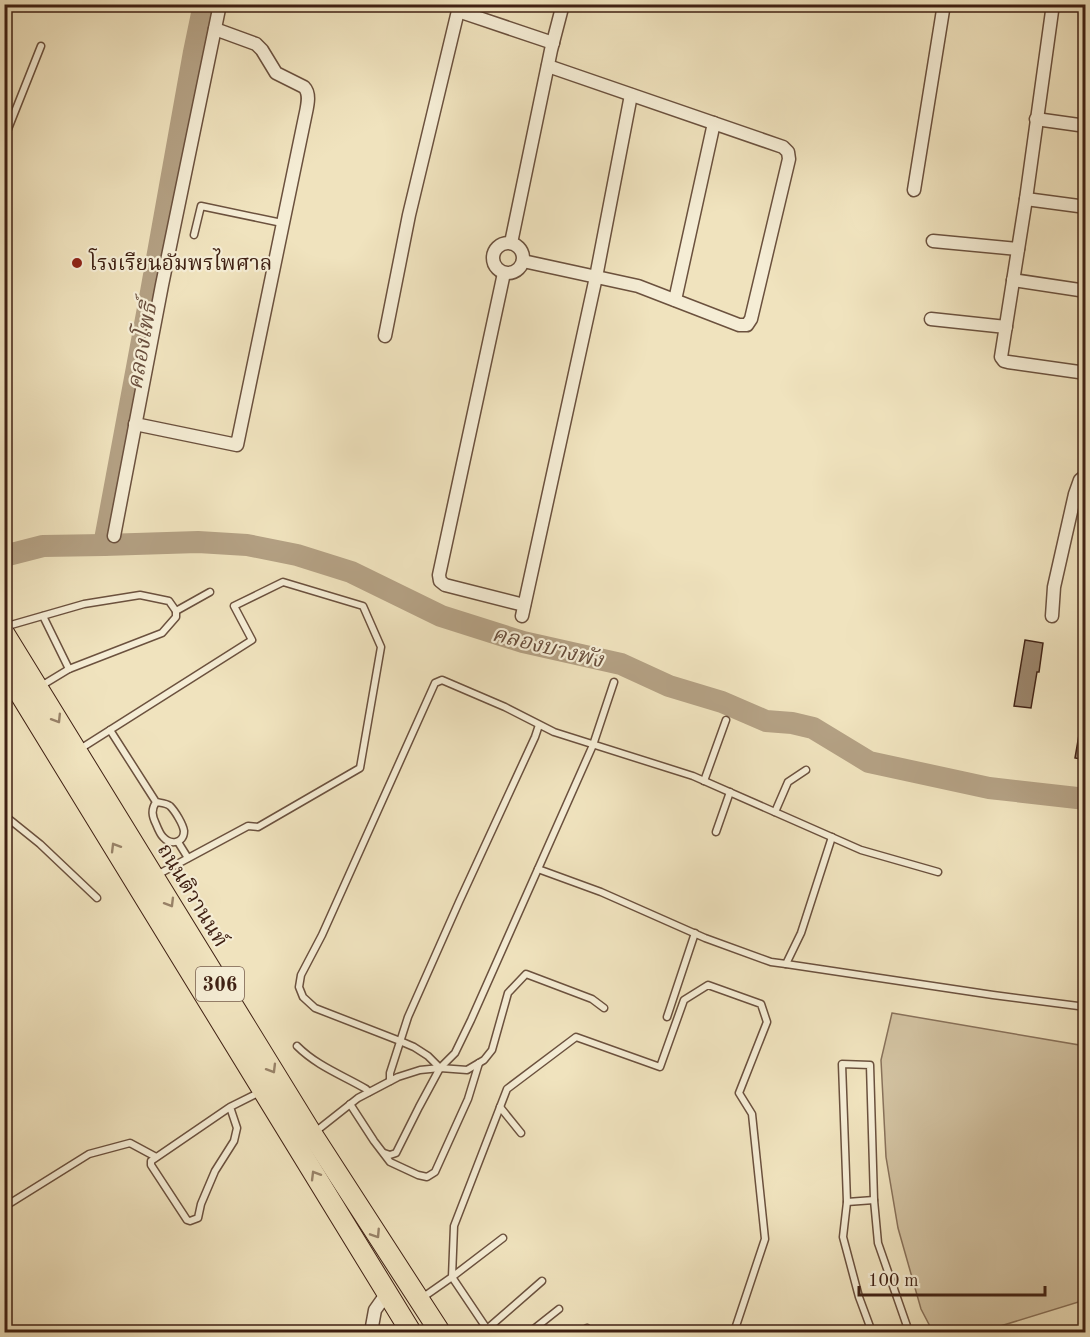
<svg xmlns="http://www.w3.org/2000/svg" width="1090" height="1337" font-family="'Old Standard TT','Noto Serif Thai',serif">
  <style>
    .green { fill: #d2c2a1; stroke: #88715a; stroke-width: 1.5 }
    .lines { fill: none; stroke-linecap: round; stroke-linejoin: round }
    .river { stroke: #b4a184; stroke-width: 22 }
    .building { fill: #9b856c; stroke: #3f2013; stroke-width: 1.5 }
    .service-casing { stroke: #6b513e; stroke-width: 9 }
    .minor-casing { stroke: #6b513e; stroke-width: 15 }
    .primary-casing { stroke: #3f2013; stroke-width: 22 }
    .service { stroke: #f5edd5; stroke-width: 6 }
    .minor { stroke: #f5edd5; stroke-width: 12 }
    .primary { stroke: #f0e3be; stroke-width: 20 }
    .oneway { stroke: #988268 }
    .poi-dot { fill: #8f2418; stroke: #f5edd5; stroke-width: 2 }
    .labels { text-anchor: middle; stroke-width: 4.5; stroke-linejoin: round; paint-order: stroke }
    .shield { fill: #f5edd5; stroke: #765e4d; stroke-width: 1.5 }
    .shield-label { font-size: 20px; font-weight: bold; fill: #3f2013 }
    .poi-label { font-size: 21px; fill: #3f2013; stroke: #f5edd5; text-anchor: start }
    .street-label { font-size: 21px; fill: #3f2013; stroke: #f5edd5 }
    .water-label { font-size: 22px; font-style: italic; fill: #684d3b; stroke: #f5edd5 }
  </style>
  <rect width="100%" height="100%" fill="#f0e3be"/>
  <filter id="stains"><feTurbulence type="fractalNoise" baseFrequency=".00333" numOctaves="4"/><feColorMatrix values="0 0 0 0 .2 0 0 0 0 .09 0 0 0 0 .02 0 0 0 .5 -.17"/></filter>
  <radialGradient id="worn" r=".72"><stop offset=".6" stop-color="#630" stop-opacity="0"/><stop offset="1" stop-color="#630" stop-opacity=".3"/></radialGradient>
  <!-- green -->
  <path class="green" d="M892 1013 1085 1046V1300L981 1332H933L921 1309 898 1228 886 1157 881 1060Z"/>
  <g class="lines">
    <!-- river -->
    <g class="river">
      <path d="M104 545 151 292 194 52 204 4"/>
      <path d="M4 556 43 546 104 545 198 542 247 545 297 555 351 572 441 616 523 642 621 664 669 686 722 702 766 721 792 723 813 728 869 762 989 788 1086 799"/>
    </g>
  </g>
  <!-- building -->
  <g class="building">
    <path d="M1025 640 1043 643 1039 672H1037L1031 708 1014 706Z"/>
    <path d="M1080 729H1086V760L1075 758Z"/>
  </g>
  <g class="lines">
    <!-- service casing -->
    <g class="service-casing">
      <g id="service">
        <path d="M4 134 8 129 41 46"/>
        <path d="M194 235 201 206 282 223"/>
        <path d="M43 616 69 669"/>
        <path d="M4 627 84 604 140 595 169 601 176 611"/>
        <path d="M41 686 69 669 162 633 176 617V611L210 592"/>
        <path d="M110 730 156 802C161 803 166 803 170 806 175 811 183 824 184 831 184 844 170 845 163 837 160 834 158 829 156 824 152 816 151 810 156 802"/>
        <path d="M80 749 252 640 234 606 283 582 363 606 381 647 360 768 258 827 248 826 155 876"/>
        <path d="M704 781 726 720"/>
        <path d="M775 812 788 782 806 770"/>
        <path d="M4 815 40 844 97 898"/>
        <path d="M716 832 730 792"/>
        <path d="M178 842 188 858"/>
        <path d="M538 869 601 892 705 938 771 962 786 964 801 933 832 837"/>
        <path d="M786 964 993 995 1086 1007"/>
        <path d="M667 1017 695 933"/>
        <path d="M297 1046C317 1066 342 1075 366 1089L369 1092"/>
        <path d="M440 1068 428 1056 414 1047 400 1041 315 1008 303 997 299 987 301 975 322 935 435 683 442 680 505 707 554 732 693 776 861 850 938 872"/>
        <path d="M390 1081V1073L408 1017 459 902 535 737 539 725"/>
        <path d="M350 1104 374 1141 390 1162 418 1175 427 1177 435 1172 468 1099 479 1063"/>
        <path d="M230 1107 237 1128 234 1141 215 1171 201 1204 198 1218 190 1221 187 1220 151 1165V1161L230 1107 260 1092"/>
        <path d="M500 1107 521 1133"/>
        <path d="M315 1132 358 1098 398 1077 420 1070 440 1068 467 1070 484 1060 492 1050 508 993 526 974 592 999 604 1008"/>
        <path d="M384 1153 390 1155 396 1153 419 1107 440 1068 455 1053 471 1020 593 745 614 682"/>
        <path d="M847 1202 874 1200"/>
        <path d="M4 1207 89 1154 130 1143 156 1157"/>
        <path d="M422 1298 452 1277 454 1226 507 1089 576 1037 660 1067 684 1000 708 985 761 1004 767 1022 739 1093 752 1114 765 1239 734 1332"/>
        <path d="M487 1329 542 1281"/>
        <path d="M489 1332 452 1277 503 1238"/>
        <path d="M530 1332 559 1309"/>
        <path d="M581 1332 587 1328"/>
        <path d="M872 1332 859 1297 843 1237 847 1202 842 1064 870 1065 874 1200 878 1243 908 1329 907 1332"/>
      </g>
    </g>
    <!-- minor casing -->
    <g class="minor-casing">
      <g id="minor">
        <path d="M1053 4 1026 199 1001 357 1004 361 1008 362 1086 373"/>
        <path d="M459 6 458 11 553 43"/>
        <path d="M1036 119 1086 126"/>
        <path d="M914 190 944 4"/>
        <path d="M1026 199 1086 207"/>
        <path d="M933 241 1018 249"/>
        <circle cx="508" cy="258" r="15"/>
        <path d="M511 243 551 50 563 4"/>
        <path d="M523 261 638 286 739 325H747L751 319 789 159 788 152 783 147 548 66"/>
        <path d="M504 273 439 575 440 581 445 585 524 605"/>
        <path d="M1013 280 1086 291"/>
        <path d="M675 300 714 123"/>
        <path d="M931 319 1006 327"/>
        <path d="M385 336 409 215 458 11"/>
        <path d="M135 424 237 445 305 117C307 107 311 94 304 87L276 73 262 50 256 44 215 29"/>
        <path d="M114 536 162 285 220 4"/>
        <path d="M522 616 596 277 631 95"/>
        <path d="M1052 616 1054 587 1075 494 1080 480 1086 475"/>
        <path d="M371 1332 375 1310 387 1293"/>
      </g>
    </g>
    <!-- primary casing -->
    <g class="primary-casing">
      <g id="primary">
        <path d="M4 633 312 1134 440 1332"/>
        <path d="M4 668 411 1332"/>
      </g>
    </g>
    <!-- service -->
    <use href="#service" class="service"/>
    <!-- minor -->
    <use href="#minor" class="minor"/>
    <!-- primary -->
    <use href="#primary" class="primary"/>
  </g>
  <!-- one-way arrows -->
  <defs><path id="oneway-chevron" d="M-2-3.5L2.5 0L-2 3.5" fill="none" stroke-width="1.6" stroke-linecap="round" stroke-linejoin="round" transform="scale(1.5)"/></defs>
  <g class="oneway">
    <use href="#oneway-chevron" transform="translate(57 719) rotate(58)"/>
    <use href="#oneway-chevron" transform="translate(115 847) rotate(-121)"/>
    <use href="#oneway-chevron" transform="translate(170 903) rotate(59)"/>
    <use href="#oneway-chevron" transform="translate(272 1069) rotate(59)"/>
    <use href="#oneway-chevron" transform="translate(315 1175) rotate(-121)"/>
    <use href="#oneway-chevron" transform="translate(376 1234) rotate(57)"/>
  </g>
  <!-- markers -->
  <circle class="poi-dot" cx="77" cy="263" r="6"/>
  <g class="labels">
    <!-- shield labels -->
    <rect class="shield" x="196" y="967" width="48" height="34" rx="4.5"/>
    <g class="shield-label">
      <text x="220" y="991">306</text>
    </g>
    <!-- poi labels -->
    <g class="poi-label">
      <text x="89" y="270">โรงเรียนอัมพรไพศาล</text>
    </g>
    <!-- street labels -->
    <g class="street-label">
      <text transform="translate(193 895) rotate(59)" y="7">ถนนติวานนท์</text>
    </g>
    <!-- water labels -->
    <g class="water-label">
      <text transform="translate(141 346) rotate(-80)" y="8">คลองโพธิ์</text>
      <text transform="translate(548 646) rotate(14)" y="8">คลองบางพัง</text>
    </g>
  </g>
  <!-- margin -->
  <rect width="1090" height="1337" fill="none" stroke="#f0e3be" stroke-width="24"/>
  <rect x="6" y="6" width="1078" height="1325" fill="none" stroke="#3f2013" stroke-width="3"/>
  <rect x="12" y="12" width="1066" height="1313" fill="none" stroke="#3f2013" stroke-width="1.5"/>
  <!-- scale -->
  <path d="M859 1286v9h186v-9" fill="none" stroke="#3f2013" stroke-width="3"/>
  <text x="868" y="1286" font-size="18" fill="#3f2013" stroke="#f5edd5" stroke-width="4.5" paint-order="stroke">100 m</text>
  <rect width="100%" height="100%" filter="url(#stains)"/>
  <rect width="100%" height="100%" fill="url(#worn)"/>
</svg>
